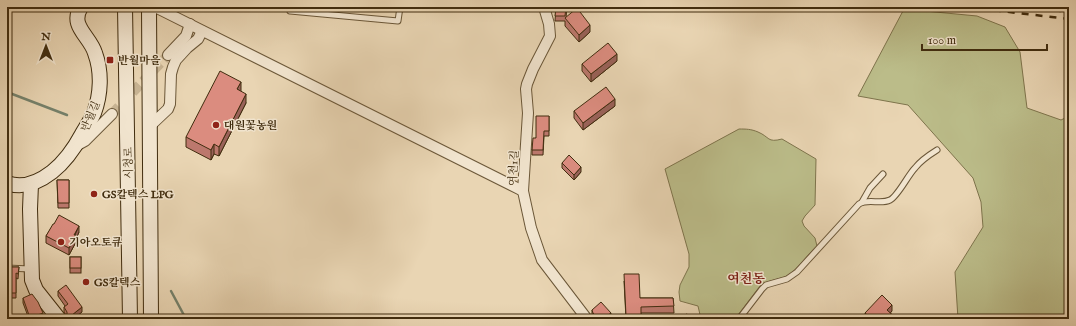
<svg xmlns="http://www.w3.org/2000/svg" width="1076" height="326" font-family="'IM FELL English','Noto Serif KR',serif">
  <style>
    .green { fill: #bbbc89; stroke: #7e744c }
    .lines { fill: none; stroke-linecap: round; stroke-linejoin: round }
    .stream { stroke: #75816b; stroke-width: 2.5 }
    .street-tunnel { stroke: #c7b392; stroke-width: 10; stroke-dasharray: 10 5; stroke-linecap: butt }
    .lane-casing { stroke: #6b5738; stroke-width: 7 }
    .street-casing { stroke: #6b5738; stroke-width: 12 }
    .secondary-casing { stroke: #412d0f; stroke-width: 16 }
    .lane { stroke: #f1e4ce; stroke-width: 5 }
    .street { stroke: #f1e4ce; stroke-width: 10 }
    .secondary { stroke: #f1e4ce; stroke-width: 14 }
    .rail { stroke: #412d0f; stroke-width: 2.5; stroke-dasharray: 7 7; stroke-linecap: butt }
    .wall { fill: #bc786d; stroke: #412d0f }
    .shaded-wall { fill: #996259; stroke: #412d0f }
    .building { fill: #db8c7f; stroke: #412d0f }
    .poi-dot { fill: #8f2418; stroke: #f1e4ce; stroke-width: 1.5 }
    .labels { text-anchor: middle; stroke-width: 3; stroke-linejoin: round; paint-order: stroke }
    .poi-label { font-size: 11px; font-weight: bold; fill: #412d0f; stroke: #f1e4ce; text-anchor: start }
    .street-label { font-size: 11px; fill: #412d0f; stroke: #f1e4ce }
    .quarter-label { font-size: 13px; font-weight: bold; fill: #7a1f14; stroke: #f1e4ce }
  </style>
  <rect width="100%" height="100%" fill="#e9d5b3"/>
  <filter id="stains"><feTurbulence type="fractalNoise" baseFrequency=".005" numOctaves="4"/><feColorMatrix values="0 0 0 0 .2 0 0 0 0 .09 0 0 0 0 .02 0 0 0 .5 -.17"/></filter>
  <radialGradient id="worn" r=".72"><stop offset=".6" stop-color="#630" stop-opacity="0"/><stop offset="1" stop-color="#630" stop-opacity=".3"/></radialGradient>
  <!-- green -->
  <g class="green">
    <path d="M904 9 977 16 1005 27 1020 52 1027 108 1061 120 1069 116V319H958L955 272 983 227 981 202 973 178 908 105 858 96Z"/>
    <path d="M739 129C746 129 751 129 758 132 770 137 767 143 782 139L816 159 815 205 805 216 802 221 804 226 815 238 817 246C808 254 797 270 787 276 778 280 768 280 760 286L735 319H701L698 306 680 301 679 292 680 285 689 267V254L665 169Z"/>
  </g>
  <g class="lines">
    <!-- stream -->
    <g class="stream">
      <path d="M7 92 67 115"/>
      <path d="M171 291 186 319"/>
    </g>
    <!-- street-tunnel -->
    <path class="street-tunnel" d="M112 114 168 55"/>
    <!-- lane casing -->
    <g class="lane-casing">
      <g id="lane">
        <path d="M291 7 290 11 398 21 400 7"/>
        <path d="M862 202 870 188 883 174"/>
        <path d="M7 268 30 269"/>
        <path d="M739 319 762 289 766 285 787 279 797 272 859 204C869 198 880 205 890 200 898 196 908 175 915 168 921 160 929 155 937 150"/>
      </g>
    </g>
    <!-- street casing -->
    <g class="street-casing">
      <g id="street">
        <path d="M155 7 523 191"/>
        <path d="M544 7 549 24 550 36 533 69 527 84 526 89 528 113 523 191 531 228 542 260 587 319"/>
        <path d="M168 55 186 36 190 24"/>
        <path d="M150 126 168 109 170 104 171 74 173 67 176 60 187 48 198 39 202 31"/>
        <path d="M76 146 85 141 112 114"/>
      </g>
    </g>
    <!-- secondary casing -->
    <g class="secondary-casing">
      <g id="secondary">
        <path d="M125 7 130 319"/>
        <path d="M149 7 151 319"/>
        <path d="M7 183C23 189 39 182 52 172 66 161 74 149 82 134 86 127 91 120 94 113 101 94 102 72 95 53 90 36 69 26 81 7"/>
        <path d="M31 184 30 209 32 280 36 290 59 319"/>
      </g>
    </g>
    <!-- lane -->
    <use href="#lane" class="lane"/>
    <!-- street -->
    <use href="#street" class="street"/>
    <!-- secondary -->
    <use href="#secondary" class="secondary"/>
    <!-- rail -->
    <g class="rail">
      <path d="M966 7 1069 19"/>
      <path d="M1026 7 1069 12"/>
    </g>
  </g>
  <!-- wall -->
  <g class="wall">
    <path d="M556 7H567L566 18 590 32 579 42 565 26V21H555Z"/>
    <path d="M617 61 591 82 582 71V64Z"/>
    <path d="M241 91 246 103 219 156 214 154 211 160 186 147V137Z"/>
    <path d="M615 106 583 130 574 118V111Z"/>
    <path d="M549 116V136H544L543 155H532V150L536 138Z"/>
    <path d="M562 163 581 172 574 180 562 168Z"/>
    <path d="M57 180H69V208H58Z"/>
    <path d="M54 224 79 232 76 239V242L69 255 46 243V236Z"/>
    <rect x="70" y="257" width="11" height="16"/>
    <path d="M7 267H19L18 279 16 278V298H7Z"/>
    <path d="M624 281 640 298H673L674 313H641V319H626Z"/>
    <path d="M58 291 82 312 73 319H67V317L64 312V307L65 306 58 296Z"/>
    <path d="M23 298 43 318 40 319H29L23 303Z"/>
    <path d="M592 310 611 318 610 319H594L592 315Z"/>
    <path d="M892 311 890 313 897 319H865V313Z"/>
  </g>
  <!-- shaded-wall -->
  <g class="shaded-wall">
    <path d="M590 25V32L579 42V35Z"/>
    <path d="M617 54V61L591 82V74Z"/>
    <path d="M241 82V92L237 89Z"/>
    <path d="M246 94V103L219 156V147Z"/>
    <path d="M615 99V106L583 130V123Z"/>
    <path d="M214 144V154L211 160V150Z"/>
    <path d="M581 167V172L574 180V175Z"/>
    <path d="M79 226V232L76 239V242L69 255V248Z"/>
    <path d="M892 305V311L887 317V310Z"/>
    <path d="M82 307V312L73 319H67Z"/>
    <path d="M43 313V318L40 319H30V318Z"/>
    <path d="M611 313V318L610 319H603Z"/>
  </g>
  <!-- building -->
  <g class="building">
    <path d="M556 7H566L565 16H555Z"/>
    <path d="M577 8 590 25 579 35 565 18Z"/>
    <path d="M608 43 617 54 591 74 582 64Z"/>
    <path d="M220 71 241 82 237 89 246 94 219 147 214 144 211 150 186 137Z"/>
    <path d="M606 87 615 99 583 123 574 111Z"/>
    <path d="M536 116H549V131H544L543 150H532L533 138H536Z"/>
    <path d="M569 155 581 167 574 175 562 163Z"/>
    <path d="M57 180H69V203H58Z"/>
    <path d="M59 215 79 226 74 235H76L69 248 46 236 53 224H54Z"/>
    <rect x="70" y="257" width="11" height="11"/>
    <path d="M7 267H19L18 274 16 273V293H7Z"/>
    <path d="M624 274H639L640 298H673L674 306 641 307V316H626Z"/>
    <path d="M66 285 82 307 67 319V312L64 307 68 304 58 291Z"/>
    <path d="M32 294 38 302 43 313 30 318 23 298Z"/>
    <path d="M882 295 892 305 887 310 897 319H883L881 317 879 319H872L865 313Z"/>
    <path d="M601 302 611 313 603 319H598L593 313 592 310Z"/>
    <path d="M686 314 700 318V319H685Z"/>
  </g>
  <!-- markers -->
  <g class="poi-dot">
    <rect x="106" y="56" width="8" height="8" rx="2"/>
    <circle cx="216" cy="125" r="4"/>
    <circle cx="94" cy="194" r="4"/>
    <circle cx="61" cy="242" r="4"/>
    <circle cx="86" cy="282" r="4"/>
  </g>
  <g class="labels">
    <!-- poi labels -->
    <g class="poi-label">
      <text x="118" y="64">반월마을</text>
      <text x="224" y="129">대원꽃농원</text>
      <text x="102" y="198">GS칼텍스 LPG</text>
      <text x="69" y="246">기아오토큐</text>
      <text x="94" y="286">GS칼텍스</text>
    </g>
    <!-- street labels -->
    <g class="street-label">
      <text transform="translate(90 116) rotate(-67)" y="4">반월길</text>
      <text transform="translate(128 163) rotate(-91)" y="4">시청로</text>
      <text transform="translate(513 168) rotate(-87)" y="4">여천1길</text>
    </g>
    <!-- quarter labels -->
    <g class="quarter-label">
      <text x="746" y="283">여천동</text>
    </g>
  </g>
  <!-- margin -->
  <rect width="1076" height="326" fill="none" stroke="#e9d5b3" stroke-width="24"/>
  <rect x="8" y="8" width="1060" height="310" fill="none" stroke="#412d0f" stroke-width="2"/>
  <rect x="12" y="12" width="1052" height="302" fill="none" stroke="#412d0f"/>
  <!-- north arrow -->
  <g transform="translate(46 46)" stroke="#f1e4ce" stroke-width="3" paint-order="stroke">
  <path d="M0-3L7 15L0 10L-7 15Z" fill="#412d0f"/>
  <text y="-6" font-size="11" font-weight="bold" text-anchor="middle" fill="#412d0f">N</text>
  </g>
  <!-- scale -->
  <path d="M922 44v6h125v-6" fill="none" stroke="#412d0f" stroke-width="2"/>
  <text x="928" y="44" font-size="12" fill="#412d0f" stroke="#f1e4ce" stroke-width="3" paint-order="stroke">100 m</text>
  <rect width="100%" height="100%" filter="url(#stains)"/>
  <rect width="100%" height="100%" fill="url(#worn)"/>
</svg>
